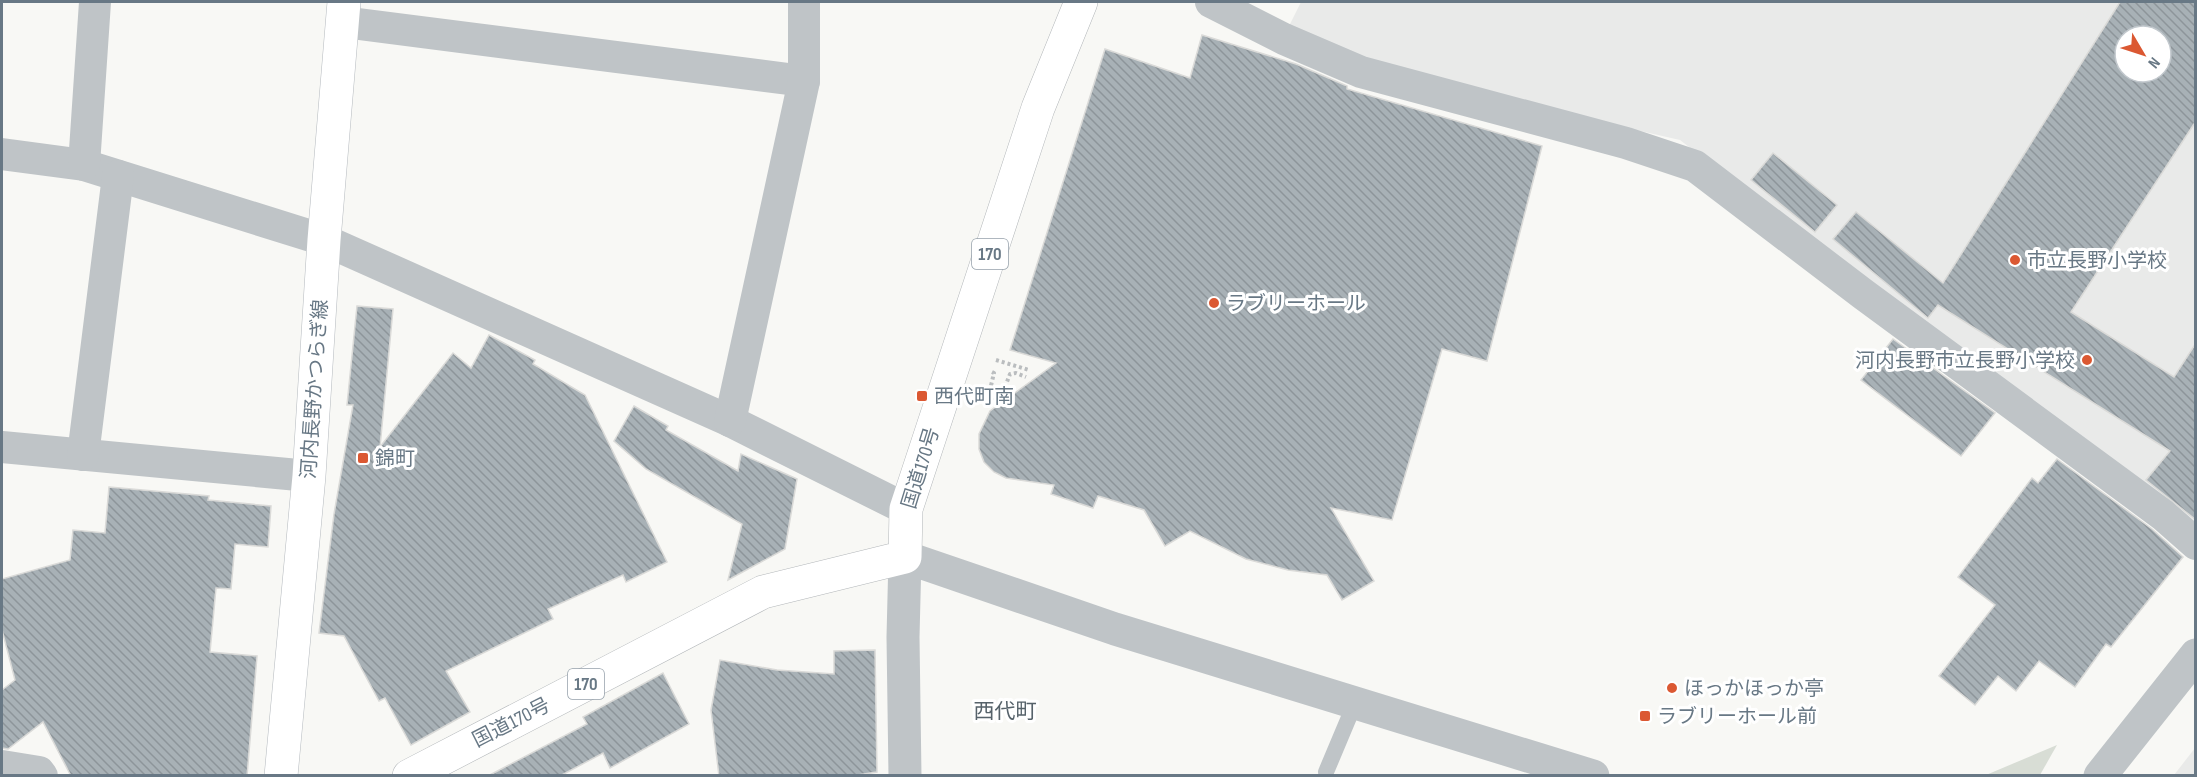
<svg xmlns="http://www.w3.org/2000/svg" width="2197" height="777" font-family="'Sofia Sans Condensed','Noto Sans JP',sans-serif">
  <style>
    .built { fill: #e9eae9; fill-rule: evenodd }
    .park { fill: #d8ddd5 }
    .building { fill: url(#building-back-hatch); stroke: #dadad8; stroke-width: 1.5; fill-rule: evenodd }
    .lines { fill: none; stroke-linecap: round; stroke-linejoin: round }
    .secondary-casing { stroke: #b4b9be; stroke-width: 34 }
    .trunk-casing { stroke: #b3b7ba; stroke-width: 34 }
    .path { stroke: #babdbf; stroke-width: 4; stroke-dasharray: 3 3; stroke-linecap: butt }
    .service { stroke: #bfc4c7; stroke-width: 16 }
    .minor { stroke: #bfc4c7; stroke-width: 32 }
    .tertiary { stroke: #bfc4c7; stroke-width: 33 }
    .secondary { stroke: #fff; stroke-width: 33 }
    .trunk { stroke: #fff; stroke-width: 33 }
    .poi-dot { fill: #db5832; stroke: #fff; stroke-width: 2 }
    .labels { text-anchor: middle; stroke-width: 6; stroke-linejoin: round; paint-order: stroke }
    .shield { fill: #fff; stroke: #95a0aa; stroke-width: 1.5 }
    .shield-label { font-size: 18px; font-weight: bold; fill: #687885 }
    .poi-label { font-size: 20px; fill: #687885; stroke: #fff; text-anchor: start }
    .street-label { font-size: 20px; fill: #687885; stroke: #fff }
    .neighbourhood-label { font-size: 21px; fill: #56626a; stroke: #fff }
  </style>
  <defs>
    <pattern id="building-back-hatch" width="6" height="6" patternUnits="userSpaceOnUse" patternTransform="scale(1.5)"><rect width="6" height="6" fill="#a8b1b6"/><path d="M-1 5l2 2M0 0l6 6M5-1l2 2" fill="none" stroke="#8d959a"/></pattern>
  </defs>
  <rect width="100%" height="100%" fill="#f8f8f5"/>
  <!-- built -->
  <g class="built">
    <path d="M1301 2H2195V527L1954 352 1680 140 1407 78 1288 28ZM2125 36H2161V72H2125Z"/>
    <path d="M2195 748V775H2174Z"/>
  </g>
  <!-- park -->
  <path class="park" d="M2057 745 2040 775H1986Z"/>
  <!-- building -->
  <g class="building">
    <path d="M2120 2H2196V121L2071 312 2174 377 2196 343V520L2146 480 2170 451 1938 305 1928 318 1833 239 1856 212 1943 283ZM2125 36H2161V72H2125Z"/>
    <path d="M1202 35 1296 64 1347 86V89L1542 146 1487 361 1442 349 1392 520 1331 508 1374 581 1342 600 1327 575 1288 570 1246 559 1190 531 1165 546 1144 510 1098 496 1093 508 1051 494 1054 485 1006 478 994 472 984 462 979 449V434L990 411 1056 363 1010 350 1105 49 1190 78Z"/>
    <path d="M1773 153 1837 205 1815 232 1751 180Z"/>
    <path d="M357 306 393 309 380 447 453 353 471 368 489 335 535 360 533 364 585 395 667 562 626 582 623 575 548 609 553 619 446 671 470 712 411 745 385 698 379 701 344 636 319 633 334 514 353 405H347Z"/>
    <path d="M1893 339 1995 413 1961 456 1861 380Z"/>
    <path d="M634 406 668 426 666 430 738 471 741 454 797 479 785 549 728 580 742 524 646 469 614 441Z"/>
    <path d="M2057 459 2152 529 2183 557 2111 647 2106 644 2075 687 2039 661 2016 691 1998 676 1975 705 1939 676 1995 605 1958 577 2032 478 2038 483Z"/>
    <path d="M109 487 209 496 208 500 271 506 268 547 235 544 231 589 216 588 210 652 257 656 247 776H71L43 722 8 749 2 748V690L15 680 2 630V579L70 560 73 530 105 533Z"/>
    <path d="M875 650 877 772 851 776H719L711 710 720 660 777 670 834 674V651Z"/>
    <path d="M663 673 689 724 610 768 603 753 560 776H488L587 724 583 717Z"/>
  </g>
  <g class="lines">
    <!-- secondary casing -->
    <g class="secondary-casing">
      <path id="secondary" d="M281 776 309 476 324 240 344 2"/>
    </g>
    <!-- trunk casing -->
    <g class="trunk-casing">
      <path id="trunk" d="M409 776 763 592 905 557 906 509 1038 108 1081 2"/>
    </g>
    <!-- path -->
    <g class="path">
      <path d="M996 360 1029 370"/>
      <path d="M992 372 994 373 989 394 996 399 1002 395 1010 374 1016 373 1026 377"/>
    </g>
    <!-- service -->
    <path class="service" d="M1326 772 1355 703"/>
    <!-- minor -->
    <g class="minor">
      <path d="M1211 2 1284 39 1361 72 1626 143 1695 166 1863 294 2163 515 2196 544"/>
      <path d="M343 22 804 81"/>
      <path d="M2 154 84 165 324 240 730 421 906 509"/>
      <path d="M84 165 95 2"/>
      <path d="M730 421 804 81V2"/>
      <path d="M2 447 309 476"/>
      <path d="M83 455 118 176"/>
      <path d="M2 766 39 772 42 776"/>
    </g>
    <!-- tertiary -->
    <g class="tertiary">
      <path d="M905 776 903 637 905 557 1115 629 1593 776"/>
      <path d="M2100 776 2196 655"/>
    </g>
    <!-- secondary -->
    <use href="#secondary" class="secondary"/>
    <!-- trunk -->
    <use href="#trunk" class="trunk"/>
  </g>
  <!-- markers -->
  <g class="poi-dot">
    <circle cx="2015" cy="260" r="6"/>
    <circle cx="1214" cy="303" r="6"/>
    <circle cx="2087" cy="360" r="6"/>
    <rect x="916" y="390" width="12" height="12" rx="3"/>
    <rect x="357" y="452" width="12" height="12" rx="3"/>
    <circle cx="1672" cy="688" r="6"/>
    <rect x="1639" y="710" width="12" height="12" rx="3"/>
  </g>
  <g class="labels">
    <!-- shield labels -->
    <g class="shield">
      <rect x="972" y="239" width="36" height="30" rx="4.5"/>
      <rect x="568" y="669" width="36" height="30" rx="4.5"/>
    </g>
    <g class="shield-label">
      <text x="990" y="260">170</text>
      <text x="586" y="690">170</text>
    </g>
    <!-- poi labels -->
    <g class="poi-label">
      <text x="2027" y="267">市立長野小学校</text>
      <text x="1226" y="310">ラブリーホール</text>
      <text x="2075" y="367" text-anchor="end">河内長野市立長野小学校</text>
      <text x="934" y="403">西代町南</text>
      <text x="375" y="465">錦町</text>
      <text x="1684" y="695">ほっかほっか亭</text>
      <text x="1657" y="723">ラブリーホール前</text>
    </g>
    <!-- street labels -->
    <g class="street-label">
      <text transform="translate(314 389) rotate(-86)" y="7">河内長野かつらぎ線</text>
      <text transform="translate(920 468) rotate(-73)" y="7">国道170号</text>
      <text transform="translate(511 722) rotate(-27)" y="7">国道170号</text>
    </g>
    <!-- neighbourhood labels -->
    <g class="neighbourhood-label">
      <text x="1005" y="718">西代町</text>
    </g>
  </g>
  <!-- border -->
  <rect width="2197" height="777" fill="none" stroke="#687885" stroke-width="6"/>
  <!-- north arrow -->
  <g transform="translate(2143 54) rotate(129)"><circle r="28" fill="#ffffff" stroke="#c3c9ce" stroke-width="1.5"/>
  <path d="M0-4.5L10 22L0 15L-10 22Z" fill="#db5832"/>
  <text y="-9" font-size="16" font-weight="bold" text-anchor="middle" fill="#687885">N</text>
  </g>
</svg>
